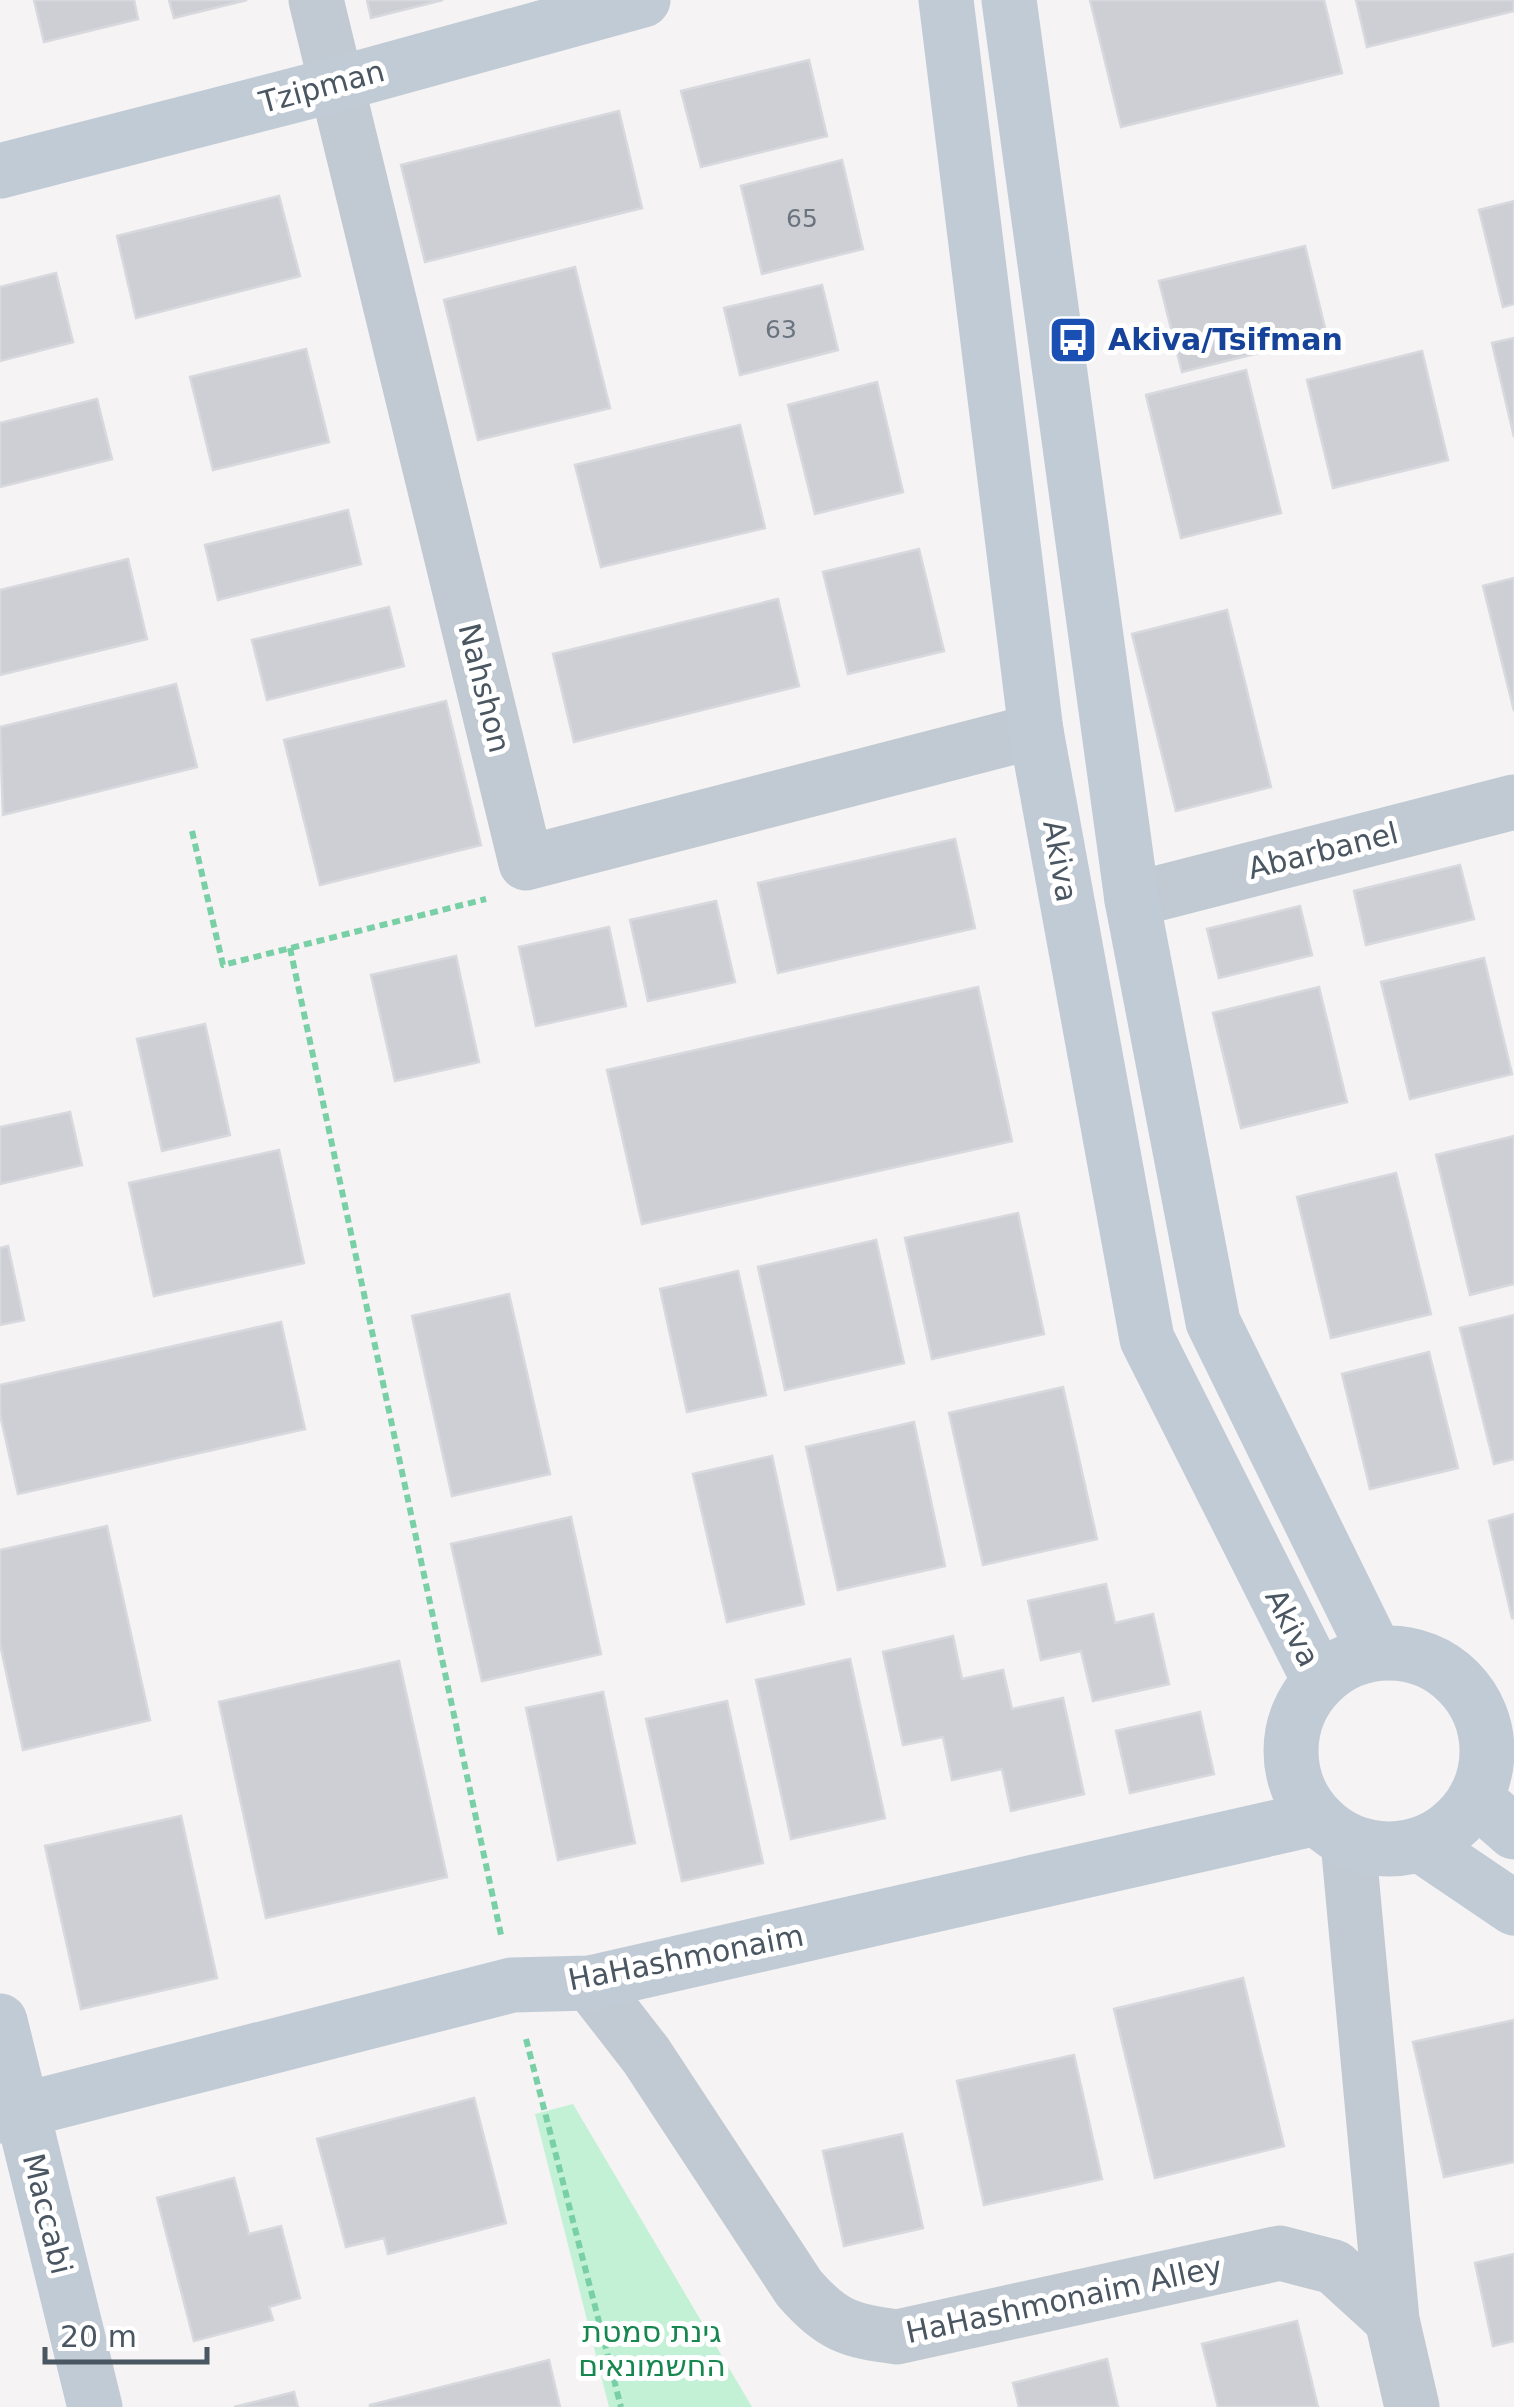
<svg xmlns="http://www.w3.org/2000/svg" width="1514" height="2407" font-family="'DejaVu Sans',Heebo,sans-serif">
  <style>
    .green { fill: #c3f1d5 }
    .building { fill: #cdcfd5; stroke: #d7d9de; stroke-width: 2.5 }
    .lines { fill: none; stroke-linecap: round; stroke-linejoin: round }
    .path { stroke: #7ad0a6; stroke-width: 6; stroke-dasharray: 8 5; stroke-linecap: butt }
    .street { stroke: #c1cad2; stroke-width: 55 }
    .secondary { stroke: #c1cbd6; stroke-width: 55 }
    .labels { text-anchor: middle; stroke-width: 10; stroke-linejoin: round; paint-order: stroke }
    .number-label { font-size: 25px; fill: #6b747e }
    .street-label { font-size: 30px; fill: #4a5661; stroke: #fff }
    .transit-label { font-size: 30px; font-weight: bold; fill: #164399; stroke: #fff; text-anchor: start }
    .park-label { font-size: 30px; fill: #17864f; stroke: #fff }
  </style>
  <rect width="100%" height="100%" fill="#f5f3f3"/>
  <!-- green -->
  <path class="green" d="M573 2104 752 2407H609L535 2114Z"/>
  <!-- building -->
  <g class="building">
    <path d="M34 0H134L138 19 44 42Z"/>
    <path d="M169 0H247L174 18Z"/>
    <path d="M367 0H443L371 18Z"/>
    <path d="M1090 0H1324L1342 73 1121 127Z"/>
    <path d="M1356 0H1514V11L1367 47Z"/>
    <path d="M809 60 827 136 701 167 681 91Z"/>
    <path d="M619 111 642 208 425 262 401 165Z"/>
    <path d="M842 160 863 249 762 274 741 186Z"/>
    <path d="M279 196 300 276 136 318 117 236Z"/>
    <path d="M1514 201V304L1503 307 1479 210Z"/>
    <path d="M1305 246 1327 336 1182 372 1159 281Z"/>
    <path d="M575 267 610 408 478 440 444 300Z"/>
    <path d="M56 273 73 342 0 361V287Z"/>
    <path d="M822 285 838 350 740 375 724 308Z"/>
    <path d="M1514 338V437L1492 343Z"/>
    <path d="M306 349 329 442 213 470 190 377Z"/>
    <path d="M1422 351 1448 460 1333 488 1307 380Z"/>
    <path d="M1246 370 1281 513 1181 538 1146 395Z"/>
    <path d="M877 382 903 492 815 514 788 405Z"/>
    <path d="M97 399 112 459 0 487V423Z"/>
    <path d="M740 425 765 528 601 567 575 465Z"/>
    <path d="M348 510 361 564 218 600 205 545Z"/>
    <path d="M919 549 944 651 848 674 823 572Z"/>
    <path d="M128 559 147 639 0 675V590Z"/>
    <path d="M1514 578V711L1483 586Z"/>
    <path d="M778 599 799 686 574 742 553 654Z"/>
    <path d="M389 607 404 666 267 700 252 640Z"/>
    <path d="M1227 610 1271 787 1176 811 1132 634Z"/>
    <path d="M176 684 197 767 3 815 0 727Z"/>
    <path d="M446 701 481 845 320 885 284 740Z"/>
    <path d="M955 839 975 928 778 973 758 883Z"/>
    <path d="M1460 865 1474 919 1366 945 1354 891Z"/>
    <path d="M716 901 735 982 648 1001 630 920Z"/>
    <path d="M1300 906 1312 955 1219 978 1207 929Z"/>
    <path d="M609 927 626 1006 536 1026 519 947Z"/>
    <path d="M456 956 479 1062 395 1081 371 975Z"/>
    <path d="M1484 958 1512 1074 1410 1099 1381 982Z"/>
    <path d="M978 987 1012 1141 642 1224 607 1070Z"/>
    <path d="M1319 987 1347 1102 1241 1128 1213 1013Z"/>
    <path d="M205 1024 230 1135 162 1151 137 1039Z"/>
    <path d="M70 1112 82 1165 0 1184V1127Z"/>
    <path d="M1514 1136V1284L1470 1295 1436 1155Z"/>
    <path d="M279 1150 304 1263 154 1296 129 1183Z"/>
    <path d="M1396 1173 1431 1314 1331 1338 1297 1197Z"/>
    <path d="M1018 1213 1044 1334 932 1359 905 1238Z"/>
    <path d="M876 1240 904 1363 785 1390 758 1267Z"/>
    <path d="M8 1246 24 1320 0 1325V1248Z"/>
    <path d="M738 1271 766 1395 687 1412 660 1289Z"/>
    <path d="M509 1294 550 1474 452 1496 412 1316Z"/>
    <path d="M1514 1315V1459L1494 1464 1460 1328Z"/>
    <path d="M281 1322 305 1429 18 1494 0 1414V1385Z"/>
    <path d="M1429 1352 1458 1468 1370 1489 1342 1374Z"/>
    <path d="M1063 1387 1097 1539 983 1565 949 1413Z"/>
    <path d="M914 1422 945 1566 838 1590 806 1447Z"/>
    <path d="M772 1456 804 1604 727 1622 693 1474Z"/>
    <path d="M1514 1514V1618H1512L1489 1521Z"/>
    <path d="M571 1517 601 1654 482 1681 451 1544Z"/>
    <path d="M107 1526 150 1720 23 1750 0 1644V1550Z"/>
    <path d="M1106 1584 1115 1623 1153 1614 1169 1684 1093 1701 1081 1651 1041 1660 1028 1601Z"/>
    <path d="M953 1636 962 1679 1003 1670 1012 1709 1063 1698 1084 1794 1011 1811 1002 1769 952 1780 943 1737 903 1745 883 1652Z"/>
    <path d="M850 1659 885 1818 791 1839 756 1680Z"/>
    <path d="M399 1661 447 1877 266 1918 219 1702Z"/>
    <path d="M603 1692 635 1843 558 1860 526 1708Z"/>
    <path d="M727 1701 763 1863 682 1881 646 1719Z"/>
    <path d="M1200 1712 1214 1774 1130 1793 1116 1731Z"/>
    <path d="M181 1816 217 1978 81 2009 45 1846Z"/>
    <path d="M1243 1978 1284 2146 1155 2178 1114 2009Z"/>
    <path d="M1514 2020V2162L1444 2177 1413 2042Z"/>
    <path d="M1074 2055 1102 2179 984 2205 957 2081Z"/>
    <path d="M474 2098 506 2223 388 2254 384 2238 346 2247 317 2139Z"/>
    <path d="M902 2134 923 2228 844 2246 823 2151Z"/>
    <path d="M234 2178 249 2234 281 2226 300 2298 269 2307 273 2320 194 2341 157 2198Z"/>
    <path d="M1514 2254V2341L1493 2346 1475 2263Z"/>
    <path d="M1297 2321 1318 2407H1218L1202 2344Z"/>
    <path d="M1107 2359 1118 2407H1019L1013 2383Z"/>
    <path d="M549 2360 560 2407H370V2405Z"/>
    <path d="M294 2392 298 2407H234Z"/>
  </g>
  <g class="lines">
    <!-- path -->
    <g class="path">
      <path d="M192 831 223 965 486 899"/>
      <path d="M290 948 501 1935"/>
      <path d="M526 2039 621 2407"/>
    </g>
    <!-- street -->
    <g class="street">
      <path d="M316 0 526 863 1036 731"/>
      <path d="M1132 900 1514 802"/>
      <path d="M1348 1841 1392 2320 1412 2407"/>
      <path d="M590 1983 646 2055 799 2288C831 2325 849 2331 897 2337L1280 2253 1334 2267 1392 2320"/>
    </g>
    <!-- secondary -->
    <g class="secondary">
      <path d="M946 0 1036 731 1147 1339 1319 1680"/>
      <path d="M1009 0 1132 900 1213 1322 1375 1652"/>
      <path d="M0 171 338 84 643 0"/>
      <circle cx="1389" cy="1751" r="98"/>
      <path d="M1475 1798 1514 1832"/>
      <path d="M1421 1845 1514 1908"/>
      <path d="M0 2021 95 2407"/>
      <path d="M0 2116 512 1985 590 1983 1317 1818"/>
    </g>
  </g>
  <!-- icons -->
  <defs>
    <g id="bus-square" transform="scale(2.5)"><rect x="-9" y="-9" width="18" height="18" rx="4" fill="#1a4fb4" stroke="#fff"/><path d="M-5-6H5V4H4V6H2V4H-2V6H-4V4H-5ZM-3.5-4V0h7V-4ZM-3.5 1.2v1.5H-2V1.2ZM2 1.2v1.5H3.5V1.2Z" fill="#fff"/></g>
  </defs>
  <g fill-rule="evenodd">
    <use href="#bus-square" x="1073" y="340"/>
  </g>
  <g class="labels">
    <!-- number labels -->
    <g class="number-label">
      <text x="802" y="227">65</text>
      <text x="781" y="338">63</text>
    </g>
    <!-- street labels -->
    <g class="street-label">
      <text transform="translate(322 87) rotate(-15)" y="10">Tzipman</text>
      <text transform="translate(484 688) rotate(76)" y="10">Nahshon</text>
      <text transform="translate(1323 851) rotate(-14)" y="10">Abarbanel</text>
      <text transform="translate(1060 861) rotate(80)" y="10">Akiva</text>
      <text transform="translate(1292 1628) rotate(63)" y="10">Akiva</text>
      <text transform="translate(686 1958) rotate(-11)" y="10">HaHashmonaim</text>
      <text transform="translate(47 2214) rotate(76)" y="10">Maccabi</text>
      <text transform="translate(1064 2300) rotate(-12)" y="10">HaHashmonaim Alley</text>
    </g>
    <!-- transit labels -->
    <g class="transit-label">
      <text x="1108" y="350">Akiva/Tsifman</text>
    </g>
    <!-- park labels -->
    <g class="park-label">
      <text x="652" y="2342">גינת סמטת<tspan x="652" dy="34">החשמונאים</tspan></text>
    </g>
  </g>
  <!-- scale -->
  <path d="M45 2347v15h162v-15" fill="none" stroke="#4a5661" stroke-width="5"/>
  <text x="60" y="2347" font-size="30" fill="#4a5661" stroke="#ffffff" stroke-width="8" paint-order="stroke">20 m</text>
</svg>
